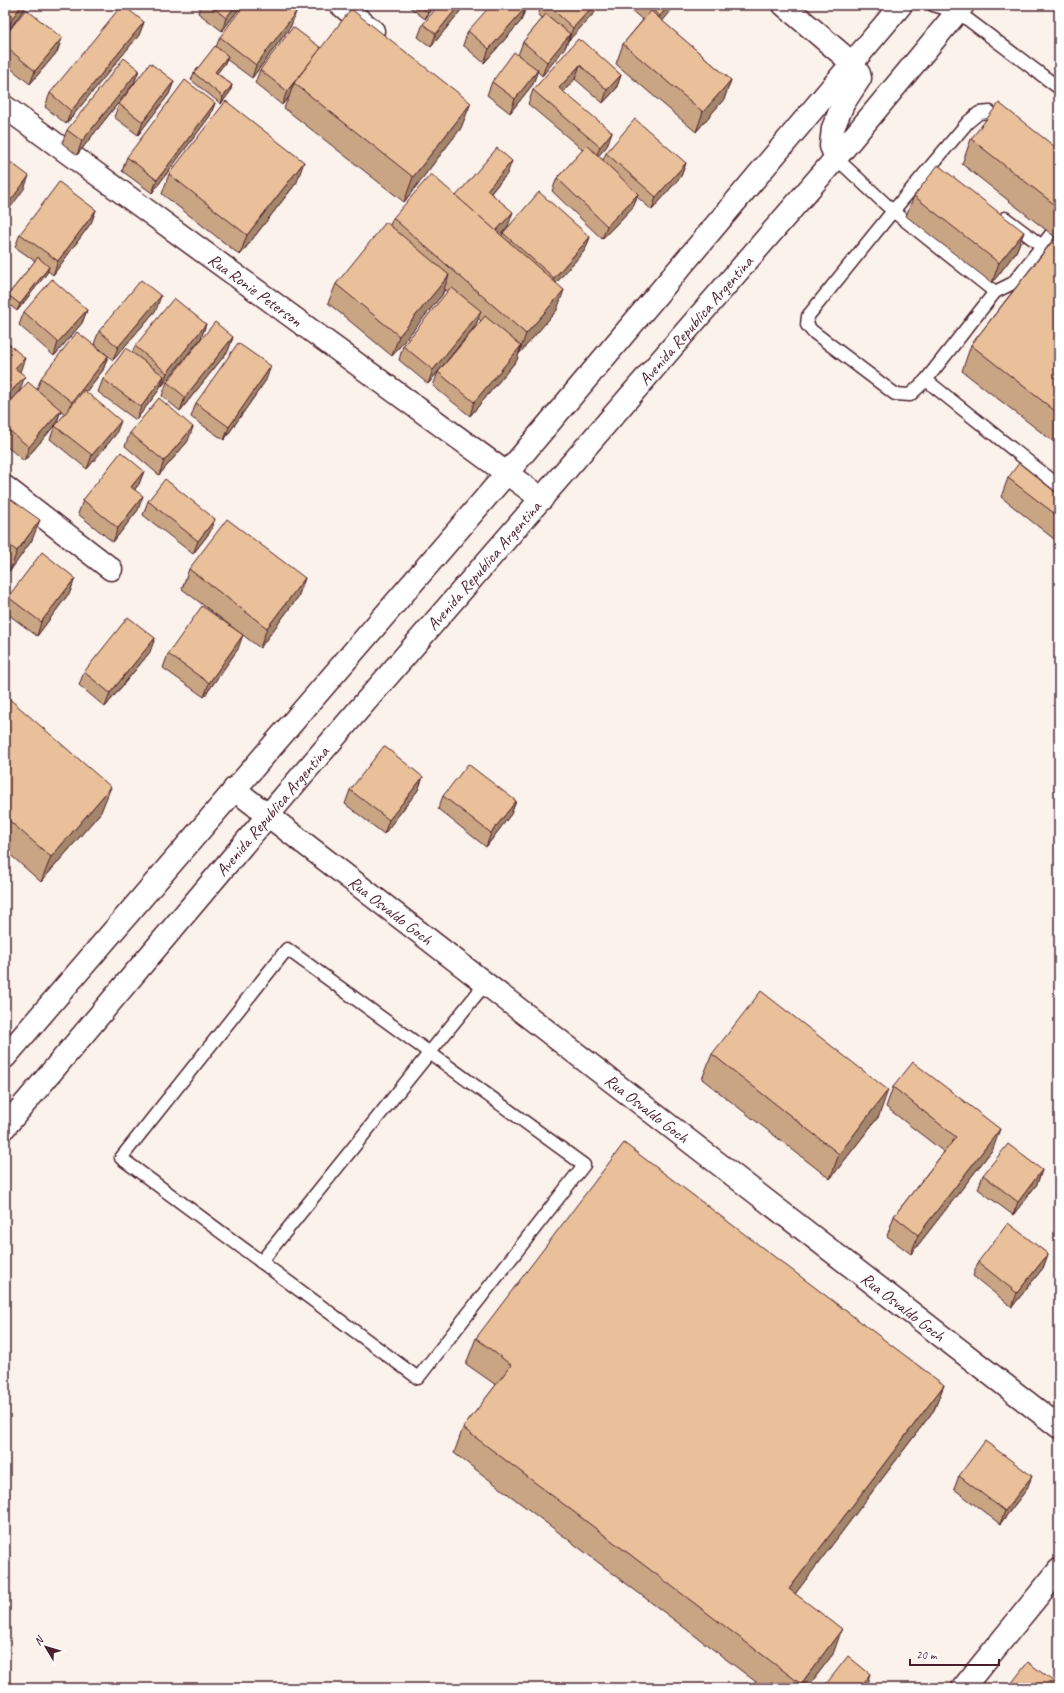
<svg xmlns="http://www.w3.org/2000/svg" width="1064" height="1693" font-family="Caveat,sans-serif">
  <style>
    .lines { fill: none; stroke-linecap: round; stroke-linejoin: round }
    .lane-casing { stroke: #4a1f2b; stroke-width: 15 }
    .street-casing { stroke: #4a1f2b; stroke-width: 25 }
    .secondary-casing { stroke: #4a1f2b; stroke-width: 25 }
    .lane { stroke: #fff; stroke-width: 12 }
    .street { stroke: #fff; stroke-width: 22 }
    .secondary { stroke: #fff; stroke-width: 22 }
    .wall { fill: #c9a584; stroke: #4a1f2b }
    .shaded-wall { fill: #a4866c; stroke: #4a1f2b }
    .building { fill: #eac09a; stroke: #4a1f2b }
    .labels { text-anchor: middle; stroke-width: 3.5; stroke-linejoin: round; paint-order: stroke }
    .street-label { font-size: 17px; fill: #4a1f2b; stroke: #fff }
  </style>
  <rect width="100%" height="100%" fill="#fbf2eb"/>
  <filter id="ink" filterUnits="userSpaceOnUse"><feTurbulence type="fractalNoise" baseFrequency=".025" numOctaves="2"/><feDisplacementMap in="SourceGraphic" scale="8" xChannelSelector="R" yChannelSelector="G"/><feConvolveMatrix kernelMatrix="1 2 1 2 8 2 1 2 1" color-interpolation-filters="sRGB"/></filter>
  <g filter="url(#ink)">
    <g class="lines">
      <!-- lane casing -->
      <g class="lane-casing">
        <g id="lane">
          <path d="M933 5 958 12 1059 88"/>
          <path d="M836 158 893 211 995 292"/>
          <path d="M1005 218 1042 246 1013 283 995 292 926 380 1059 486"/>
          <path d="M1042 246 1051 234"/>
          <path d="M926 380 910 395 895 394 812 331 807 325 808 316 893 211 968 122 979 113 990 112 1005 123"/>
          <path d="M287 949 584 1165 418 1378 121 1158Z"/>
          <path d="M261 1262 485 984"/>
        </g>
      </g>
      <!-- street casing -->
      <g class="street-casing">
        <g id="street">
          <path d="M341 5 373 31"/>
          <path d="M784 5 852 63"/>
          <path id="s1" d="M5 107 542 499"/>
          <path d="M5 487 111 569"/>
          <path id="s2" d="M234 789 1059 1427"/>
          <path d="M963 1688 1059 1570"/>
        </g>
      </g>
      <!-- secondary casing -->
      <g class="secondary-casing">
        <g id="secondary">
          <path d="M836 158 831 146 833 128 843 104 860 78 859 74 852 63"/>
          <path d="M5 1057 507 473 901 5"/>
          <path id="s3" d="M5 1127 303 774 836 158 963 5"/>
        </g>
      </g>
      <!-- lane -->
      <use href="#lane" class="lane"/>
      <!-- street -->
      <use href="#street" class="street"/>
      <!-- secondary -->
      <use href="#secondary" class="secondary"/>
    </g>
    <!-- wall -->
    <g class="wall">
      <path d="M5 5H27L8 31 5 28Z"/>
      <path d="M201 5H242L222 31 198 13Z"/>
      <path d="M407 5H436L425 19Z"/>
      <path d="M465 5 431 47 418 37 423 24Z"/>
      <path d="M542 5H598L597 10 568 41 565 48 542 76 537 71 533 84 510 113 487 95 492 82 518 55 523 42 543 18 538 15Z"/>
      <path d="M625 5H676L662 21 731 80 724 99 696 132 616 64 623 44 643 20Z"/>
      <path d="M526 7 521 21 484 63 463 45 468 31Z"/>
      <path d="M144 22 139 35 66 124 45 107 50 93Z"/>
      <path d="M291 26 252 78 226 59 225 63 217 73 232 85 230 92 221 104 191 80 194 73 216 47 220 37Z"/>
      <path d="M5 36 62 38 57 52 30 84 5 64Z"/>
      <path d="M580 41 621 75 616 89 603 103 575 79 563 92 607 146 598 156 603 160 606 153 686 163 681 176 652 210 637 197 633 207 602 239 552 191 557 178 583 150 528 104 533 90Z"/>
      <path d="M321 48 461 128 404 202 284 108 289 97 282 105 255 83 260 70Z"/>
      <path d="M139 70 134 83 77 155 62 143 67 130Z"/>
      <path d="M174 81 169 94 138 135 114 117 119 104Z"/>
      <path d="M215 103 210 116 152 193 122 171 127 157Z"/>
      <path d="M971 139 1059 150V446L962 371 971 345 1055 237 962 164Z"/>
      <path d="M169 174 297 182 240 255 162 194Z"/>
      <path d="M507 174 491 193 508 226 500 235 502 236 503 233 590 237 585 250 556 283 557 310 519 353 517 360 470 416 433 386 438 372 481 321 478 318 476 325 428 384 399 360 403 346 448 292 445 289 442 295 392 356 328 303 336 284 390 225 393 218 456 196Z"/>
      <path d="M914 196 1024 232 1016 252 992 283 906 216Z"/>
      <path d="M96 210 91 223 53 275 48 271 47 273 17 311 6 302 8 295 35 261 15 247 20 234Z"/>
      <path d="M87 310 82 323 54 356 19 325 24 312Z"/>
      <path d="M156 310 113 360 94 344 99 331Z"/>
      <path d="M206 324 201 338 162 386 160 385 159 390 136 420 98 392 103 379 132 353 135 346Z"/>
      <path d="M233 337 228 351 180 411 162 396 167 382Z"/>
      <path d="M108 356 103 370 86 392 116 434 87 469 50 439 55 426 65 414 61 411 56 424 24 461 5 445V408L37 389 41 378Z"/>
      <path d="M266 380 224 440 191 417 196 403Z"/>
      <path d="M130 433 188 441 159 475 125 446Z"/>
      <path d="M144 471 139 484 135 489 138 510 113 542 78 514 83 500Z"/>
      <path d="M1008 478 1059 495V543L1001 497Z"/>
      <path d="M5 495 32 540 10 571 5 567Z"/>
      <path d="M148 501 210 532 193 554 143 515Z"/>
      <path d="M189 569 305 578 298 597 260 648 182 589Z"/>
      <path d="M75 578 70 592 37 636 5 612V604L8 597Z"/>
      <path d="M238 649 204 697 163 668 168 654Z"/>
      <path d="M150 652 105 707 79 685 84 672Z"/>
      <path d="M5 695 101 812 41 882 5 850Z"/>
      <path d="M423 777 418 790 384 834 345 804 350 790Z"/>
      <path d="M443 796 516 801 511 814 486 847 438 809Z"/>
      <path d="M712 1054 879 1116 830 1179 702 1079Z"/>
      <path d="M893 1087 993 1149 911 1254 887 1236 894 1216 944 1152 886 1107Z"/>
      <path d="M1042 1170 1037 1184 1013 1215 978 1189 983 1175Z"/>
      <path d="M1048 1254 1043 1268 1012 1307 973 1276 978 1262Z"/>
      <path d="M476 1338 944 1385 934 1410 795 1594 833 1654 807 1688H764L454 1453 463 1428 496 1385 466 1364Z"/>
      <path d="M959 1476 1027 1489 1000 1524 954 1489Z"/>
    </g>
    <!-- shaded-wall -->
    <g class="shaded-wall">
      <path d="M22 5H27L8 31 13 17Z"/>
      <path d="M236 5H242L222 31 226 18Z"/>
      <path d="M433 5H436L425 19 428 12Z"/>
      <path d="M459 5H465L431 47 436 34Z"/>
      <path d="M594 5H598L597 10 568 41 573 28Z"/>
      <path d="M669 5H676L655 30 660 16Z"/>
      <path d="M526 7 521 21 484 63 489 49Z"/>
      <path d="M296 12 291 26 252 78 256 65Z"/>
      <path d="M144 22 139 35 66 124 71 111Z"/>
      <path d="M570 34 565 48 542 76 547 62Z"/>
      <path d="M62 38 57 52 30 84 35 71Z"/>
      <path d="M228 56 225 63 213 79 215 72Z"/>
      <path d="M580 65 575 79 554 102 559 88Z"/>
      <path d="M139 70 134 83 77 155 82 141Z"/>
      <path d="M538 70 533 84 510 113 515 99Z"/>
      <path d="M621 75 616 89 603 103 607 90Z"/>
      <path d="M731 80 724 99 696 132 703 112Z"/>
      <path d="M174 81 169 94 138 135 143 122Z"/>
      <path d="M294 83 289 97 282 105 287 91Z"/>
      <path d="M232 85 230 92 221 104 223 97Z"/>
      <path d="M215 103 210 116 152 193 157 180Z"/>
      <path d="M471 103 461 128 404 202 413 177Z"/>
      <path d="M612 132 607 146 595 160 600 147Z"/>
      <path d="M512 161 507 174 482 203 487 190Z"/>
      <path d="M304 162 297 182 240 255 247 235Z"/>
      <path d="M686 163 681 176 652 210 656 197Z"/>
      <path d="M29 176 24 189 5 215V208Z"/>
      <path d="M638 194 633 207 602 239 607 226Z"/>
      <path d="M96 210 91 223 53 275 58 261Z"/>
      <path d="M513 212 508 226 491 245 496 231Z"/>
      <path d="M1024 232 1016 252 992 283 999 263Z"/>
      <path d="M590 237 585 250 549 291 554 278Z"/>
      <path d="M49 267 47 273 17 311 20 304Z"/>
      <path d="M449 275 442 295 392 356 399 336Z"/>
      <path d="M564 290 557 310 519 354 526 334Z"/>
      <path d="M161 296 156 310 113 360 118 347Z"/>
      <path d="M87 310 82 323 54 356 58 342Z"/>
      <path d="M481 311 476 325 428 384 433 370Z"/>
      <path d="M206 324 201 338 162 386 167 373Z"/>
      <path d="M233 337 228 351 180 411 185 397Z"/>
      <path d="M521 346 517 360 470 416 474 402Z"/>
      <path d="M108 356 103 370 67 416 72 402Z"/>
      <path d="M25 358 20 372 15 368Z"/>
      <path d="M271 366 266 380 224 440 229 427Z"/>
      <path d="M25 376 20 390 5 406V398Z"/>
      <path d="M164 376 159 390 136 420 141 407Z"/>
      <path d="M61 410 56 424 24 461 29 447Z"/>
      <path d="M121 421 116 434 87 469 92 455Z"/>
      <path d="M193 427 188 441 159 475 164 461Z"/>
      <path d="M144 471 139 484 126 500 131 487Z"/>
      <path d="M143 496 138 510 113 542 118 528Z"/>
      <path d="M215 519 210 532 193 554 198 541Z"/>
      <path d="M40 520 32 540 10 571 17 551Z"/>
      <path d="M75 578 70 592 37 636 41 622Z"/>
      <path d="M305 578 298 597 260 648 267 628Z"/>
      <path d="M243 635 238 649 204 697 209 683Z"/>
      <path d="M155 638 150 652 105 707 110 693Z"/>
      <path d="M423 777 418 790 384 834 389 820Z"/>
      <path d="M111 787 101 812 41 882 51 857Z"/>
      <path d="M516 801 511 814 486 847 491 833Z"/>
      <path d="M888 1090 879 1116 830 1179 839 1154Z"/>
      <path d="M1000 1129 993 1149 911 1254 918 1235Z"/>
      <path d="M1042 1170 1037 1184 1013 1215 1018 1202Z"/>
      <path d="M1048 1254 1043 1268 1012 1307 1017 1293Z"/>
      <path d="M944 1385 934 1410 780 1614 789 1589Z"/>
      <path d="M1032 1476 1027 1489 1000 1524 1005 1511Z"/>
      <path d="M842 1629 833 1654 807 1688H799L801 1684Z"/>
      <path d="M870 1674 866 1687 865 1688H860Z"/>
    </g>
    <!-- building -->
    <g class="building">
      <path d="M5 5H22L13 17 5 11Z"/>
      <path d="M122 5H123L144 22 71 111 50 93Z"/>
      <path d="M210 5H236L226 18Z"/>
      <path d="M244 5H286L296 12 256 65 220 37Z"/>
      <path d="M418 5H433L428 12Z"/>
      <path d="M439 5H459L436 34 423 24Z"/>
      <path d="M491 5H524L526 7 489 49 468 31Z"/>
      <path d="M548 5H594L573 28Z"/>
      <path d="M646 5H669L660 16Z"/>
      <path d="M26 9 62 38 35 71 5 46V36Z"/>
      <path d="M351 9 471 103 413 177 294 83Z"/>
      <path d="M651 11 731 80 703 112 623 44Z"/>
      <path d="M546 14 570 34 547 62 523 42Z"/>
      <path d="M293 27 321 48 287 91 260 70Z"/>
      <path d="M578 39 580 41 582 40 621 75 607 90 580 65 559 88 612 132 600 147 533 90Z"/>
      <path d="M215 46 228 56 215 72 232 85 223 97 194 73Z"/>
      <path d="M514 52 538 70 515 99 492 82Z"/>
      <path d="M124 58 139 70 82 141 67 130Z"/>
      <path d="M150 63 174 81 143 122 119 104Z"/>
      <path d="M185 80 215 103 157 180 127 157Z"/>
      <path d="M226 101 304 162 247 235 169 174Z"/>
      <path d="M999 103 1059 150V208L971 139Z"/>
      <path d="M635 119 686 163 656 197 606 153Z"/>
      <path d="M587 145 638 194 607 226 557 178Z"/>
      <path d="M497 148 512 161 487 190 513 212 496 231 456 196Z"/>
      <path d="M5 158 29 176 5 208Z"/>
      <path d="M938 165 1024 232 999 263 914 196Z"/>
      <path d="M431 174 564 290 526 334 393 218Z"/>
      <path d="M59 182 96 210 58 261 20 234Z"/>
      <path d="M539 192 590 237 554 278 503 233Z"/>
      <path d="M386 222 449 275 399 336 336 284Z"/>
      <path d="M1059 233V414L971 345Z"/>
      <path d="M38 257 49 267 20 304 8 295Z"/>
      <path d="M52 279 87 310 58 342 24 312Z"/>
      <path d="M141 280 161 296 118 347 99 331Z"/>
      <path d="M451 287 481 311 433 370 403 346Z"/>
      <path d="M174 298 206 324 167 373 135 346Z"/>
      <path d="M485 316 521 346 474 402 438 372Z"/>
      <path d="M215 322 233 337 185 397 167 382Z"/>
      <path d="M77 332 108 356 72 402 41 378Z"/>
      <path d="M5 341 25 358 15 368 25 376 5 398Z"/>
      <path d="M238 343 271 366 229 427 196 403Z"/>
      <path d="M126 348 164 376 141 407 103 379Z"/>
      <path d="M28 382 61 410 29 447 5 427V408Z"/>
      <path d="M84 390 121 421 92 455 55 426Z"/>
      <path d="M159 398 193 427 164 461 130 433Z"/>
      <path d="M121 452 144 471 131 487 143 496 118 528 83 500Z"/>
      <path d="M1019 463 1059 495V517L1008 478Z"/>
      <path d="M165 479 215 519 198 541 148 501Z"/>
      <path d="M5 495 40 520 17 551 5 542Z"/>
      <path d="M227 519 305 578 267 628 189 569Z"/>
      <path d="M42 552 75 578 41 622 8 597Z"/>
      <path d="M202 606 243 635 209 683 168 654Z"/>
      <path d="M128 617 155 638 110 693 84 672Z"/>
      <path d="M5 695 111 787 51 857 5 817Z"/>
      <path d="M384 746 423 777 389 820 350 790Z"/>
      <path d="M468 764 516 801 491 833 443 796Z"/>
      <path d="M761 991 888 1090 839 1154 712 1054Z"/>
      <path d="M913 1062 1000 1129 918 1235 894 1216 956 1137 893 1087Z"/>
      <path d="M624 1143 944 1385 789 1589 842 1629 801 1684 463 1428 511 1365 476 1338Z"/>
      <path d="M1008 1144 1042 1170 1018 1202 983 1175Z"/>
      <path d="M1008 1223 1048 1254 1017 1293 978 1262Z"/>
      <path d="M985 1441 1032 1476 1005 1511 959 1476Z"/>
      <path d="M848 1656 870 1674 860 1688H823Z"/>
      <path d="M1028 1662 1059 1686V1688H1008Z"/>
    </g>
  </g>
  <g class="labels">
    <!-- street labels -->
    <g class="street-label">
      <text dy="6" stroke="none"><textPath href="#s1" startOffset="310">Rua Ronie Peterson</textPath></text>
      <text dy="6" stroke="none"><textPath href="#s3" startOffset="1062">Avenida Republica Argentina</textPath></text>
      <text dy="6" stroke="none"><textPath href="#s3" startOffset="738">Avenida Republica Argentina</textPath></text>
      <text dy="6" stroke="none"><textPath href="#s3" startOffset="414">Avenida Republica Argentina</textPath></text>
      <text dy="6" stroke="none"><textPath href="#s2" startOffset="198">Rua Osvaldo Goch</textPath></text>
      <text dy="6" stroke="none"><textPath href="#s2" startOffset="522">Rua Osvaldo Goch</textPath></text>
      <text dy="6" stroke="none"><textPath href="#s2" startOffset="846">Rua Osvaldo Goch</textPath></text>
    </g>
  </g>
  <!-- margin -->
  <rect width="1064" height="1693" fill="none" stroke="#fff" stroke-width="20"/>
  <rect x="10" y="10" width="1044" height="1673" fill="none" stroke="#4a1f2b" stroke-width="1.5" filter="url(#ink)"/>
  <!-- north arrow -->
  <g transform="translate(46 1647) rotate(308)" stroke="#ffffff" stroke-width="3" paint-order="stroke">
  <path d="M0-3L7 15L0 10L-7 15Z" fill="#4a1f2b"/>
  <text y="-6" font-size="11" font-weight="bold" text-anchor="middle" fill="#4a1f2b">N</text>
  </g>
  <!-- scale -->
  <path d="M910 1659v6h89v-6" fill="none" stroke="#4a1f2b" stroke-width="2"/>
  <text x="916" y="1659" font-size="12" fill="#4a1f2b" stroke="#ffffff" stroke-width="3" paint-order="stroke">20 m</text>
</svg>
